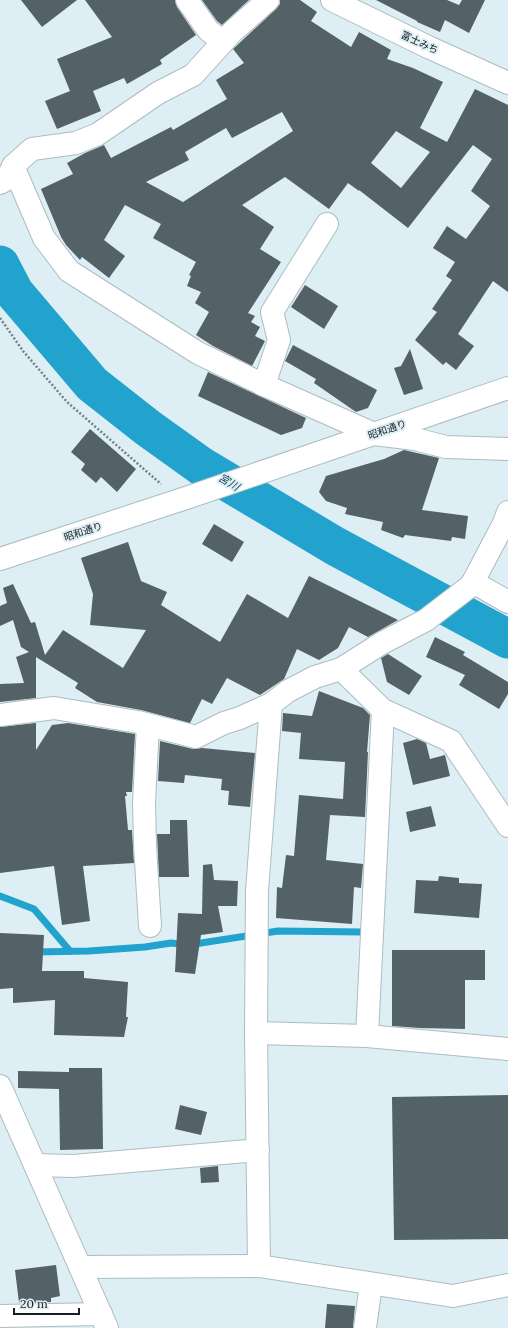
<svg xmlns="http://www.w3.org/2000/svg" width="508" height="1328" font-family="Lora,'Noto Sans JP',serif">
  <style>
    .lines { fill: none; stroke-linecap: round; stroke-linejoin: round }
    .stream { stroke: #21a3cd; stroke-width: 7 }
    .river { stroke: #21a3cd; stroke-width: 39 }
    .building { fill: #546167; fill-rule: evenodd }
    .minor-casing { stroke: #adbcc3; stroke-width: 24 }
    .highway-casing { stroke: #adbcc3; stroke-width: 24 }
    .path { stroke: #747e83; stroke-width: 2.5; stroke-dasharray: 2 2; stroke-linecap: butt }
    .minor { stroke: #fff; stroke-width: 22 }
    .highway { stroke: #fff; stroke-width: 22 }
    .labels { text-anchor: middle; stroke-width: 4; stroke-linejoin: round; paint-order: stroke }
    .street-label { font-size: 10px; fill: #181e20; stroke: #deeef5 }
    .water-label { font-size: 11px; font-style: italic; fill: #16475a; stroke: #deeef5 }
  </style>
  <rect width="100%" height="100%" fill="#deeef5"/>
  <g class="lines">
    <!-- stream -->
    <g class="stream">
      <path d="M0 896 34 909 70 951"/>
      <path d="M35 952 89 951 145 947 171 943 188 945 278 931 363 932"/>
    </g>
    <!-- river -->
    <path class="river" d="M0 265 14 292 92 384 148 428 201 466 335 546 508 639"/>
  </g>
  <!-- building -->
  <g class="building">
    <path d="M21 0H77L42 27Z"/>
    <path d="M85 0H175L177 7 196 35 160 60 162 64 127 84 124 78 93 91 101 111 57 129 45 101 70 91 57 59 112 37Z"/>
    <path d="M202 0H249L222 25 217 21Z"/>
    <path d="M280 0H300L317 12 311 21 351 47 359 32 391 50 387 59 413 68 443 82 420 128 447 142 475 89 508 105V292L493 281 458 334 474 346 456 370 446 362 443 365 415 340 437 312 432 309 452 280 446 276 455 262 433 248 447 226 466 239 490 206 471 191 492 159 473 145 408 228 359 190V191L348 183 329 209 285 177 242 205 274 227 260 249 281 262 248 313 255 316 251 322 260 327 255 336 265 341 252 366 213 346 196 335 209 312 195 303 201 292 187 286 191 276 189 275 196 262 153 238 161 224 125 205 104 240 125 256 109 278 82 257 80 260 66 245 61 237 41 189 73 174 67 163 85 153 104 145 111 158 171 127 173 130 227 99 216 80 244 63 233 49 276 9 280 4ZM282 112 293 131 183 202 146 182 189 160 185 152 226 128 232 138ZM396 131 430 152 401 188 371 163Z"/>
    <path d="M376 0H447L459 5 462 0H485L469 33 445 20 440 32 417 22V21Z"/>
    <path d="M305 285 338 306 324 329 291 307Z"/>
    <path d="M293 345 377 390 368 408 356 412 314 383 316 379 285 361Z"/>
    <path d="M410 349 423 389 404 395 394 368 401 366Z"/>
    <path d="M208 372 306 418 302 428 281 435 198 396Z"/>
    <path d="M90 429 136 469 117 492 101 477 96 483 81 470 85 464 71 452Z"/>
    <path d="M404 450 439 458 422 510 468 516 465 539 452 537 451 541 405 535 403 538 381 530 383 522 345 514 347 508 326 501 319 492 326 476 384 459Z"/>
    <path d="M214 524 244 542 232 562 202 544Z"/>
    <path d="M128 542 141 581 167 592 161 605 220 642 247 594 288 618 309 576 398 620 368 637 349 627 338 648 319 660 297 649 284 679 260 695 227 678 212 704 202 699 190 723 141 710 97 702 75 688 78 683 36 657V698L0 702V684L24 683 16 657 29 652 21 647 13 620 0 626V606L7 603 3 588 13 584 31 623 35 622 45 655 63 630 123 668 146 630 90 625 93 594 81 558Z"/>
    <path d="M435 637 465 652 463 655 508 682V694L499 709 459 685 465 675 426 657Z"/>
    <path d="M388 654 422 676 409 695 387 682 381 658Z"/>
    <path d="M319 691 363 708 370 715 367 752H368L365 817 330 815 326 860 363 864 361 888 354 887 352 924 276 918 277 887 282 888 286 855 294 856 299 795 343 799 345 762 299 759 301 733 282 731 283 713 312 716Z"/>
    <path d="M36 723V750L52 725 68 723 135 734 132 792H126L127 796H125L128 830H132L134 863 83 866 90 921 62 925 54 866 0 873V727Z"/>
    <path d="M417 739 426 743 430 759 445 755 450 776 413 785 403 743Z"/>
    <path d="M160 741 193 749 202 748 255 753 250 807 228 805 229 791 221 790 222 779 185 775 184 783 158 781Z"/>
    <path d="M431 806 436 826 410 832 406 812Z"/>
    <path d="M170 820H187L189 877H159L157 834H170Z"/>
    <path d="M212 864 214 880 238 881 237 906H218L223 932 201 935 195 974 175 972 178 913 202 914 203 865Z"/>
    <path d="M439 876 459 878V883L482 884 479 918 414 913 416 880 438 881Z"/>
    <path d="M0 933 44 935 42 971H84V978L128 982 126 1017H128L124 1037 54 1035 55 1000 13 1003V988L0 989Z"/>
    <path d="M392 950H485V980H465V1029L420 1028 392 1026Z"/>
    <path d="M69 1068H102L103 1149 60 1150 59 1089 18 1088V1071L69 1072Z"/>
    <path d="M508 1095V1239L394 1240 392 1097Z"/>
    <path d="M180 1105 207 1112 201 1135 175 1129Z"/>
    <path d="M218 1166 219 1182 201 1183 200 1168Z"/>
    <path d="M56 1265 60 1296 51 1298V1302L19 1303 15 1270Z"/>
    <path d="M327 1304 355 1306 353 1328H325Z"/>
  </g>
  <g class="lines">
    <!-- minor casing -->
    <g class="minor-casing">
      <g id="minor">
        <path d="M187 0 208 30 223 42"/>
        <path d="M13 166 44 238 69 271 198 353 264 385 374 434 415 439 446 447 508 449"/>
        <path d="M0 183 7 179 13 166 32 149 76 143 98 134 158 93 193 75 232 32 268 0"/>
        <path d="M264 385 279 340 272 312 327 224"/>
        <path d="M0 559 189 497 508 388"/>
        <path d="M473 582 504 523 508 512"/>
        <path d="M341 669 383 710 451 741 508 826"/>
        <path d="M0 715 54 708 138 722 196 737 224 723 240 718 271 704 288 691 315 677 341 669 382 643 426 620 469 587 473 582 508 602"/>
        <path d="M148 725 144 803 145 846 150 926"/>
        <path d="M256 1033 367 1036 508 1049"/>
        <path d="M367 1036 383 710"/>
        <path d="M0 1086 107 1328"/>
        <path d="M35 1165 73 1166 258 1150"/>
        <path d="M259 1266 256 1033 257 891 271 704"/>
        <path d="M80 1267 259 1266 453 1296 508 1285"/>
        <path d="M0 1316 101 1314"/>
        <path d="M365 1328 371 1284"/>
      </g>
    </g>
    <!-- highway casing -->
    <g class="highway-casing">
      <path id="highway" d="M332 0 428 47 508 83"/>
    </g>
    <!-- path -->
    <path class="path" d="M0 318 23 351 67 402 161 484"/>
    <!-- minor -->
    <use href="#minor" class="minor"/>
    <!-- highway -->
    <use href="#highway" class="highway"/>
  </g>
  <g class="labels">
    <!-- street labels -->
    <g class="street-label">
      <text transform="translate(420 42) rotate(25)" y="4">富士みち</text>
      <text transform="translate(387 429) rotate(-19)" y="4">昭和通り</text>
      <text transform="translate(83 531) rotate(-18)" y="4">昭和通り</text>
    </g>
    <!-- water labels -->
    <g class="water-label">
      <text transform="translate(229 482) rotate(31)" y="4">宮川</text>
    </g>
  </g>
  <!-- scale -->
  <path d="M14 1308v6h65v-6" fill="none" stroke="#181e20" stroke-width="2"/>
  <text x="20" y="1308" font-size="12" fill="#181e20" stroke="#deeef5" stroke-width="3" paint-order="stroke">20 m</text>
</svg>
